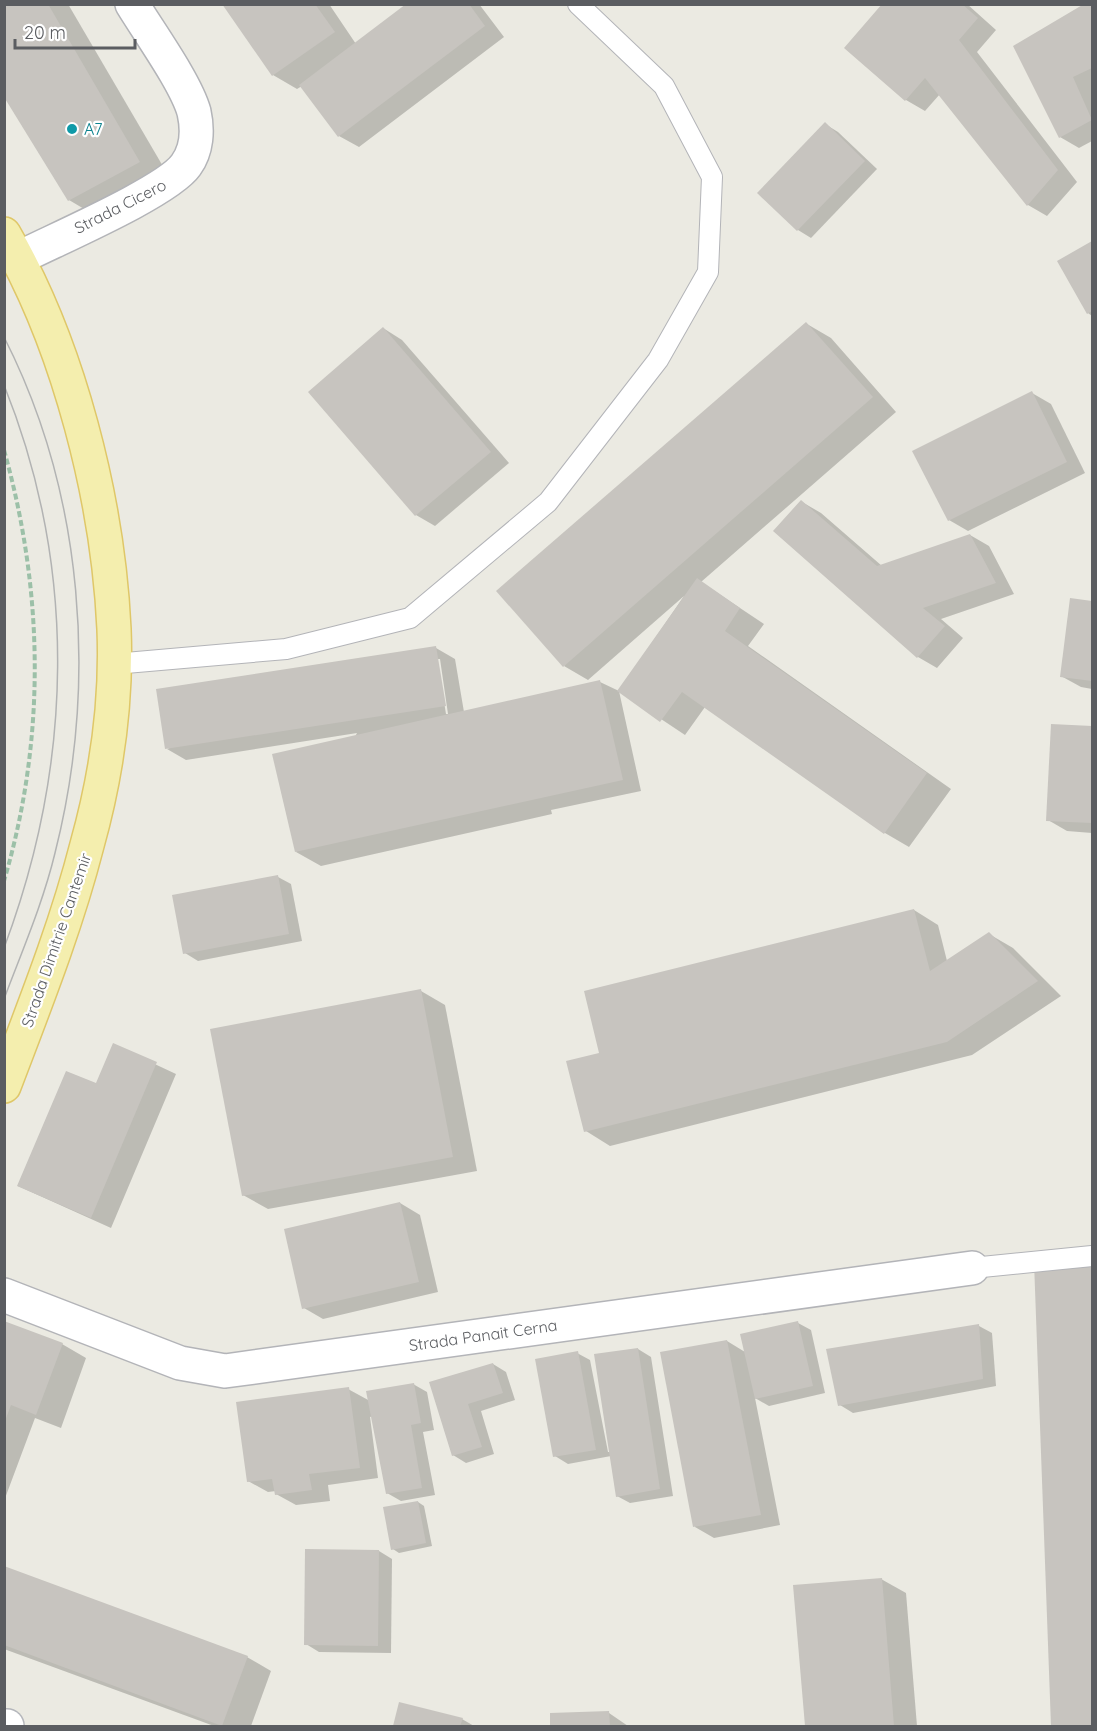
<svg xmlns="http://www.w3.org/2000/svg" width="1097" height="1731" font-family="Quicksand,sans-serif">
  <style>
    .shadow { fill: #0003; fill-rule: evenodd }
    .building { fill: #c7c4bf }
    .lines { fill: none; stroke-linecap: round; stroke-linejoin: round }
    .lane-casing { stroke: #b3b4b8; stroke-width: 22 }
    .street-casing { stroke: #b3b4b8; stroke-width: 36 }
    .secondary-casing { stroke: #b4b6bb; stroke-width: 36 }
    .primary-casing { stroke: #dfc768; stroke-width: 36 }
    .path { stroke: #9cc0a8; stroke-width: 4; stroke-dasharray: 6 3; stroke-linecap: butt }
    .lane { stroke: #fff; stroke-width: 20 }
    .street { stroke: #fff; stroke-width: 33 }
    .secondary { stroke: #fff; stroke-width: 33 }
    .primary { stroke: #f4eeae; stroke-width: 33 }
    .tram { stroke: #b2b3b3; stroke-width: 1.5 }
    .culture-dot { fill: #0f9aa8; stroke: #fff; stroke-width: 2 }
    .labels { text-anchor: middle; stroke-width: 4.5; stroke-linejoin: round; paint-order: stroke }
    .culture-label { font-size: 16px; fill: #0d838f; stroke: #fff; text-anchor: start }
    .street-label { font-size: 16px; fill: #5b5d61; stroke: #fff }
  </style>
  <rect width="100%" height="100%" fill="#ebeae2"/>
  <!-- shadow -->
  <g class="shadow">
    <path d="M4 4H68L171 180 101 219 69 200Z"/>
    <path d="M223 4H329L356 44 409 4H479L504 37 359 147 339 136 302 86 297 89 273 75Z"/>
    <path d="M884 4H967L996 30 977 52 1077 182 1047 216 1028 205 940 94 925 111 906 100Z"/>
    <path d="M1087 4H1092V141L1079 148 1060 137Z"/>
    <path d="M825 124 838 132 877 169 811 238 798 230 760 193Z"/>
    <path d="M1092 242V316L1088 313 1059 261Z"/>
    <path d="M807 324 831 338 896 412 701 582 764 624 748 646 951 789 909 847 885 833 705 707 685 735 619 691 684 596 588 680 564 666Z"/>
    <path d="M383 328 402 340 509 463 435 526 416 515 310 392Z"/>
    <path d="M1032 393 1051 404 1085 473 968 531 949 520Z"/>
    <path d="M802 502 821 513 882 566 970 535 989 546 1014 594 941 619 963 638 937 668 918 657Z"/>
    <path d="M1071 599 1092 602V689L1081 687 1061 676Z"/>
    <path d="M436 648 455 659 464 712 600 682 619 691 641 791 551 810 552 814 321 866 296 852 357 733 186 760 167 749ZM437 659H440L448 714H446Z"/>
    <path d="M1052 725 1092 727V833L1067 831 1048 820Z"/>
    <path d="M278 877 291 884 302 941 198 961 185 953Z"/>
    <path d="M914 910 938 925 947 961 989 934 1013 948 1061 996 972 1055 610 1146 586 1131 601 1054Z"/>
    <path d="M421 991 445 1005 477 1171 268 1209 243 1195Z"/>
    <path d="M114 1045 176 1074 111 1228 18 1186 97 1085Z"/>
    <path d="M400 1203 420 1215 438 1292 323 1319 304 1308Z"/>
    <path d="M1092 1262V1726H1053L1036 1264Z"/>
    <path d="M4 1323 62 1344 86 1358 61 1428 35 1418 4 1501Z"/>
    <path d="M798 1323 811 1330 825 1393 769 1406 755 1398 780 1525 714 1538 695 1527 727 1341 745 1352Z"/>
    <path d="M979 1326 992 1333 996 1386 853 1413 840 1405 828 1350Z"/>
    <path d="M638 1349 651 1357 673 1496 630 1503 617 1496 611 1456 568 1464 555 1456 577 1353 590 1360 608 1452H610Z"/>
    <path d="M493 1364 506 1372 515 1400 481 1411 494 1454 466 1463 453 1455 431 1383Z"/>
    <path d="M413 1384 427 1392 434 1430 423 1432 435 1495 401 1501 387 1493 373 1416 370 1417 378 1478 328 1485 330 1501 296 1505 276 1494V1491L268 1492 248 1481 348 1389 370 1401Z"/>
    <path d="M418 1502 424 1506 432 1546 399 1553 393 1549Z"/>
    <path d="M307 1550 379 1551 392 1559 391 1653 319 1652 306 1644Z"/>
    <path d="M4 1568 247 1657 271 1671 251 1726H214L4 1649Z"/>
    <path d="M881 1579 906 1593 917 1726H806L794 1586Z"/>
    <path d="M400 1704 462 1719 474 1726H394Z"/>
    <path d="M609 1713 628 1726H551V1714Z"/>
  </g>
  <!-- building -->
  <g class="building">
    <path d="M4 4H48L140 162 68 201 4 97Z"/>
    <path d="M222 4H315L335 32 272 76Z"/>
    <path d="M406 4H469L485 26 338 137 299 85Z"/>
    <path d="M882 4H962L978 18 959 40 1058 170 1027 206 925 78 905 101 844 48Z"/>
    <path d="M1084 4H1092V68L1073 77 1092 120 1059 138 1013 46Z"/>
    <path d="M825 122 865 161 797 231 757 193Z"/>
    <path d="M1092 241V311L1087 314 1057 261Z"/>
    <path d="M806 322 873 397 563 667 496 591Z"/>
    <path d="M383 327 491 452 415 516 308 392Z"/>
    <path d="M1032 391 1067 462 948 521 912 451Z"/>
    <path d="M801 500 877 566 970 534 996 583 923 608 945 626 917 658 773 531Z"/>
    <path d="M697 578 740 608 725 631 927 773 884 834 682 692 660 722 617 691Z"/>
    <path d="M1070 598 1092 601V681L1060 677Z"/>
    <path d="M436 646 446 706 165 749 156 689Z"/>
    <path d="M600 680 623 780 295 852 272 754Z"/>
    <path d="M1051 724 1092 726V823L1046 821Z"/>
    <path d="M278 875 289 934 183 954 172 895Z"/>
    <path d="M914 909 930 971 989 932 1038 981 947 1042 584 1132 566 1061 599 1053 584 991Z"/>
    <path d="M421 989 453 1157 242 1196 210 1029Z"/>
    <path d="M113 1043 157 1062 91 1218 17 1186 66 1071 96 1083Z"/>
    <path d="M400 1202 419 1282 302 1309 284 1229Z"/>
    <path d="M1092 1260V1726H1051L1034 1262Z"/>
    <path d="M4 1321 63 1343 36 1415 11 1405 5 1421Z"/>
    <path d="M798 1321 813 1386 755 1399 740 1334Z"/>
    <path d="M979 1324 983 1379 838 1406 826 1349Z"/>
    <path d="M727 1340 761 1515 693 1527 660 1352Z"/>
    <path d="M638 1348 660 1489 616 1497 594 1354Z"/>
    <path d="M578 1351 596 1450 553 1457 535 1359Z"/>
    <path d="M493 1363 503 1393 468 1404 482 1447 452 1456 429 1382Z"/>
    <path d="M414 1383 421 1423 411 1425 422 1488 386 1494 366 1391Z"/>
    <path d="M349 1387 360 1468 309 1474 312 1490 275 1495 272 1479 247 1482 236 1402Z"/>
    <path d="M418 1501 426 1543 391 1550 383 1507Z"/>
    <path d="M305 1549 379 1550 378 1646 304 1645Z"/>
    <path d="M4 1566 248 1656 222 1726 4 1645Z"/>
    <path d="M882 1578 894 1726H805L793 1585Z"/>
    <path d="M399 1702 463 1718 460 1726H393Z"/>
    <path d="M609 1711 610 1726H550V1713Z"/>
  </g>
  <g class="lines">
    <!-- lane casing -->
    <g class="lane-casing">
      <g id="lane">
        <path d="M114 664 286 649 410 618 548 502 658 360 708 272 712 177 664 86 578 4"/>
        <path d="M972 1268 1092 1256"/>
      </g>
    </g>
    <!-- street casing -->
    <g class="street-casing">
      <g id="street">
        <path d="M19 258C54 240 167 192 186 165 197 150 198 130 194 112 186 83 149 32 132 4"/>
        <path d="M4 1295 180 1363 225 1371 972 1268"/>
      </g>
    </g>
    <!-- secondary casing -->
    <g class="secondary-casing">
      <path id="secondary" d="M4 1726H7"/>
    </g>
    <!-- primary casing -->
    <g class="primary-casing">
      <path id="primary" d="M4 234C69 346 108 500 114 629 117 701 106 777 87 845 66 927 34 1007 4 1086"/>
    </g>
    <!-- path -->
    <path class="path" d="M4 450C44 592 46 739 4 881"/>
    <!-- lane -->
    <use href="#lane" class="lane"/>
    <!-- street -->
    <use href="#street" class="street"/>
    <!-- secondary -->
    <use href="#secondary" class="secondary"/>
    <!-- primary -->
    <use href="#primary" class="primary"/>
    <!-- tram -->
    <g class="tram">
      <path d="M4 337C84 494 98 683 55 853 43 903 22 951 4 999"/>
      <path d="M4 385C78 569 73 764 4 948"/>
    </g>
  </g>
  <!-- markers -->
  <circle class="culture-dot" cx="72" cy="129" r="6"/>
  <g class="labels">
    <!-- culture labels -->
    <g class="culture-label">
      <text x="84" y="135">A7</text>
    </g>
    <!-- street labels -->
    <g class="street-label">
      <text transform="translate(120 206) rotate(-27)" y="6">Strada Cicero</text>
      <text transform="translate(56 940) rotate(-71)" y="6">Strada Dimitrie Cantemir</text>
      <text transform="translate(483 1335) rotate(-8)" y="6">Strada Panait Cerna</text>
    </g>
  </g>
  <!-- border -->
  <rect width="1097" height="1731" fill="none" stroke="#5b5d61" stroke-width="12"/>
  <!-- scale -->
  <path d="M15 39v9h120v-9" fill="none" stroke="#5b5d61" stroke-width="3"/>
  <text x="24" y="39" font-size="18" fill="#5b5d61" stroke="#ffffff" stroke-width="4.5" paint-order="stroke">20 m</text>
</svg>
